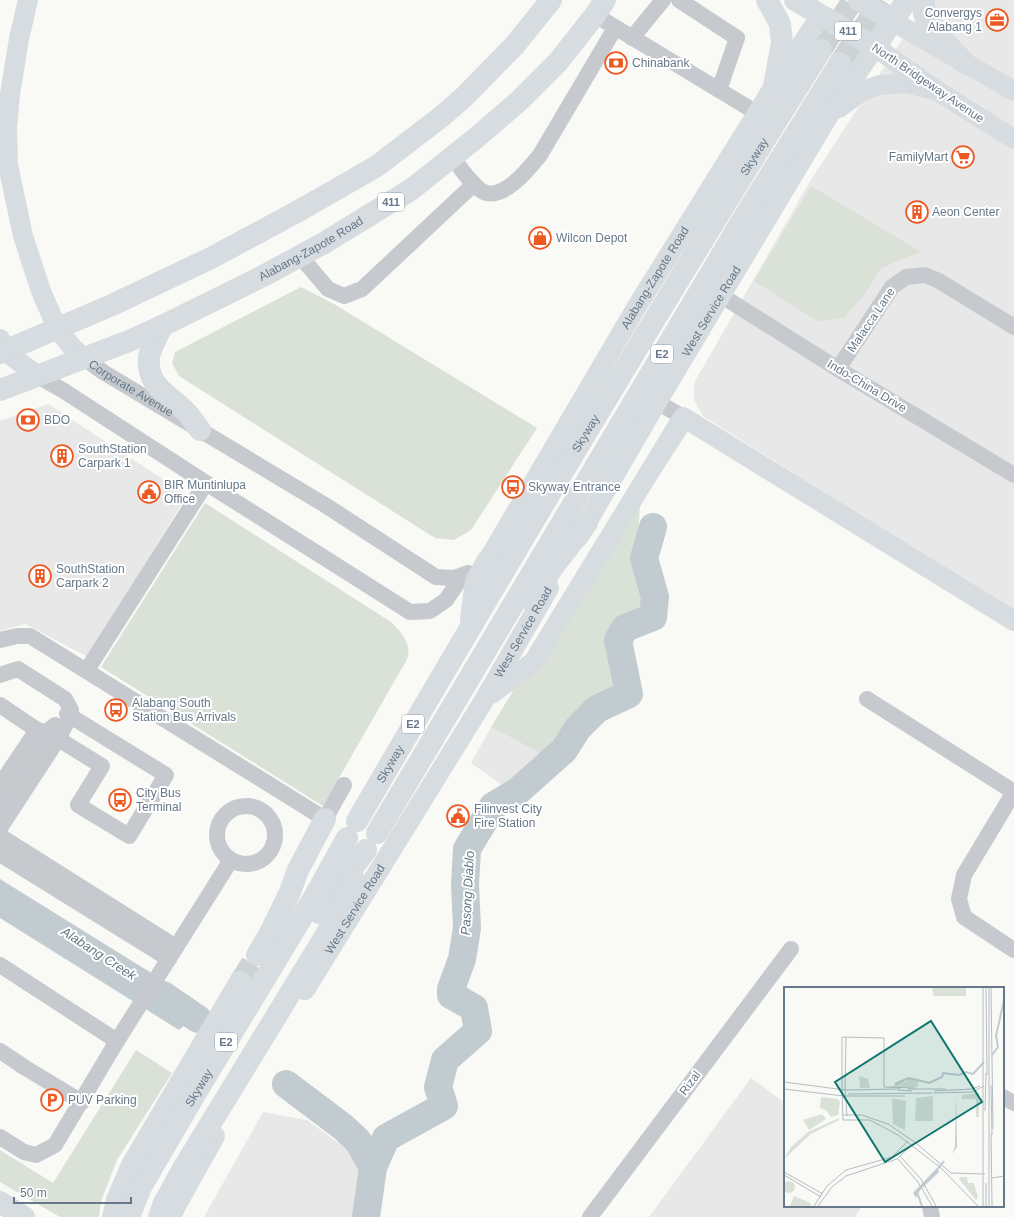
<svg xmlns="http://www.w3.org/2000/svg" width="1014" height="1217" font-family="Arial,sans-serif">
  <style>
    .built { fill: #e7e8e7 }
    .green { fill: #dae1d7 }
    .water { fill: #c1cbd0 }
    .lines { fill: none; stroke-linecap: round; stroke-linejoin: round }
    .river { stroke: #c1cbd0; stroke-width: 28 }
    .highway-tunnel { stroke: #cdd2d5; stroke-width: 22; stroke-dasharray: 22 11; stroke-linecap: butt }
    .minor { stroke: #c6cace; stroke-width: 16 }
    .major { stroke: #d6dce0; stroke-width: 20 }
    .highway { stroke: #d6dce0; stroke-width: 22 }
    .labels { text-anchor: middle; stroke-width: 4; stroke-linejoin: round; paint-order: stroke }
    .shield { fill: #fff; stroke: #94a0ac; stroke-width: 1 }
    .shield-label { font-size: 11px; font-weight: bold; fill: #667889 }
    .poi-label { font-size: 12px; fill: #667889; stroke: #fff; text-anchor: start }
    .street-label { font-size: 12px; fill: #667889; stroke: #fff }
    .water-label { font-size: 13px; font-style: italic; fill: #637a83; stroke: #fff }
    .inset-river { fill: none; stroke: #c1cbd0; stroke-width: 2 }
    .inset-road { fill: none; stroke: #b5bdc4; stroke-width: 1 }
    .view { fill: #0f766e; fill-opacity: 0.15; stroke: #0f766e; stroke-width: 2 }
    .inset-edge { fill: none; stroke: #667889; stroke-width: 2 }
  </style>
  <rect width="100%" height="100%" fill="#f9f9f6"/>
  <!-- built -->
  <g class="built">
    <path d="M928 0H1014V612L703 416 694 400V383L809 183Z"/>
    <path d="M48 404 187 495 88 657 25 624 0 631V421Z"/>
    <path d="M491 727 547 757 527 774 505 787 471 763Z"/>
    <path d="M751 1078 785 1103V1206H862L855 1217H649Z"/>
    <path d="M263 1112 307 1120 348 1150 363 1168 357 1217H204Z"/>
  </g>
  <!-- green -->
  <g class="green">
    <path d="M811 186 921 252 904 258 880 269 867 291 844 318 817 321 754 281Z"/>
    <path d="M301 287 334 304 537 428 471 530 454 540 435 538 179 376 172 363 175 352Z"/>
    <path d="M690 428 640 505 637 554 651 608 621 627 610 643 624 693 590 706 547 757 491 727 638 487 670 437Z"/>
    <path d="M205 503 391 622C400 631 411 642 408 656 407 660 404 665 402 668L323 806 101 667Z"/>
    <path d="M136 1050 172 1073 117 1160 101 1201 99 1217H60L0 1182V1150L53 1183Z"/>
  </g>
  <!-- water -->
  <path class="water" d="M0 879 198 1002 195 1016 179 1030 0 918Z"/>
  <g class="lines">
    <!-- river -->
    <g class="river">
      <path d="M163 995 198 1019"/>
      <path d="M286 1084 343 1127 358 1141 373 1167"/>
      <path d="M366 1217 373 1167 386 1138 444 1106 438 1087 445 1060 478 1031 474 1008 451 995V989L462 959 467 928 465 885 467 849 493 806 518 791 564 750 578 728 597 709 629 694 618 640 625 628 653 617 655 597 644 558 653 527"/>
    </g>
    <!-- highway-tunnel -->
    <g class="highway-tunnel">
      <path d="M821 50 853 0"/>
      <path d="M840 63 882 0"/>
      <path d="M240 982 257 955"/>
    </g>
    <!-- minor -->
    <g class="minor">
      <path d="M679 0 737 38 719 90"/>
      <path d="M595 15 757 113"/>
      <path d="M632 38 663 0"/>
      <path d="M452 157C460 167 474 189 486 193 506 198 529 168 540 155L615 28"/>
      <path d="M300 256 328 289 344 296 362 289 474 184"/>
      <path d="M722 296 838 369 1014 475"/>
      <path id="s1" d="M84 358 103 372 325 505 436 577 454 578 468 573"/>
      <path d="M838 369 892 287 906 277 925 275 939 281 1014 327"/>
      <path d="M38 376 64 391 206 483 410 612 430 611 446 600 463 575"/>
      <path d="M657 402 683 417"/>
      <path d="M0 640 17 636H30L325 819 344 785"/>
      <path d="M87 670 206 483"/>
      <path d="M0 675 18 669 65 699 71 710 70 716 58 739 0 828"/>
      <path d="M867 699 1014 792"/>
      <path d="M0 705 37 730 0 785"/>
      <path d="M37 730 47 732 102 766 78 805 129 836 166 775 67 714"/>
      <path d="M1014 792 964 875 959 899 964 917 1014 950"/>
      <circle cx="246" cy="835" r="29"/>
      <path d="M0 807 47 732 55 725"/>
      <path d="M0 836 176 947"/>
      <path d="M0 854 169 959"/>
      <path d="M0 965 117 1041"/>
      <path d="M0 1051 24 1067 82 1102"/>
      <path d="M1003 1097 1014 1103"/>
      <path d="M0 1137 24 1152 36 1155 55 1145 117 1041 231 860"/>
      <path d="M930 1206 932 1217"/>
      <path d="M590 1217 791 949"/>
    </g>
    <!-- major -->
    <g class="major">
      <path d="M28 0 19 39 10 94 7 128 8 165 23 236 41 291 57 328 71 346 84 358"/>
      <path d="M892 21 1014 91"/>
      <path d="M839 108 862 91 880 85 907 83 930 89"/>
      <path d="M0 339 5 351 38 376"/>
      <path id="s2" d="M578 538 657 402 829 115 875 47 939 92 1014 139"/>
      <path id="s3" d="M488 560 636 308 774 86 821 15"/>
      <path d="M492 694 534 661 683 417 1014 621"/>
      <path id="s4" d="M305 990 483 702 549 588"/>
      <path d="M171 1217 177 1204 215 1136"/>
    </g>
    <!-- highway -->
    <g class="highway">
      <path d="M767 0 780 24 782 43 774 86"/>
      <path d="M795 0 875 47 907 0"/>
      <path d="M859 0 892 21"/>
      <path d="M924 0V13L931 28 965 63"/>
      <path d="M162 326C158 335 151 347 149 357 146 389 173 396 189 415 193 420 196 425 200 430"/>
      <path d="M0 353 112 305 213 257 302 209 377 166 441 117 464 97 514 46 551 0"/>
      <path id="s5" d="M0 390 129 341 162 326 263 276 324 243 412 189 476 138 519 101 558 62 595 15 605 0"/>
      <path d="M532 601 553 567 587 523"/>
      <path d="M471 619 476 581 488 560"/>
      <path id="s6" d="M357 821C508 562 661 304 821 50"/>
      <path d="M377 833 746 214 840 63"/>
      <path d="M319 913 366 850"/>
      <path d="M257 955 270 933 290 892 298 870 325 819"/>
      <path d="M0 1202 24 1217"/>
      <path d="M113 1217 117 1200 132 1165 240 982"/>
      <path id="s7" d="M129 1217 141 1187 197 1091 313 899 347 838"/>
      <path d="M159 1217 164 1203 184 1167 338 915 354 879"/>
    </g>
  </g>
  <!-- icons -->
  <defs>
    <g id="office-ring" transform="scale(1.15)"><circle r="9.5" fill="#fff" stroke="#ec5923" stroke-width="1.5"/><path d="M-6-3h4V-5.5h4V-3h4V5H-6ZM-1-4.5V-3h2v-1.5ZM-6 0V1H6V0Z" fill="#ec5923"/></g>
    <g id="bank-ring" transform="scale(1.15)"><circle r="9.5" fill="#fff" stroke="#ec5923" stroke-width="1.5"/><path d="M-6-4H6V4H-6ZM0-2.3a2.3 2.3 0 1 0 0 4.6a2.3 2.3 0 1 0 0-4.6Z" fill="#ec5923"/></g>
    <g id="supermarket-ring" transform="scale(1.15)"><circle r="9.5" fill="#fff" stroke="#ec5923" stroke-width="1.5"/><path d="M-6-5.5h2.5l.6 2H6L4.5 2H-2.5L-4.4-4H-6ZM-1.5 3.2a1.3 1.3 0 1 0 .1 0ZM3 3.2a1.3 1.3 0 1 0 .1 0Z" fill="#ec5923"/></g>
    <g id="building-ring" transform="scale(1.15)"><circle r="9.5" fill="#fff" stroke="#ec5923" stroke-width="1.5"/><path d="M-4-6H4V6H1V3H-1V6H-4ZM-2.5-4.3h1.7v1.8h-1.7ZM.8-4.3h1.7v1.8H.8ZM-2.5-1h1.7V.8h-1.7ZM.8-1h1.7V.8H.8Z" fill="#ec5923"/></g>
    <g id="shop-ring" transform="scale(1.15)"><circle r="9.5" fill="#fff" stroke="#ec5923" stroke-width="1.5"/><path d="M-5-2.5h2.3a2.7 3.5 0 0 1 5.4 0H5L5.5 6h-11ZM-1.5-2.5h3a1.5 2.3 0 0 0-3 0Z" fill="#ec5923"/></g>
    <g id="bus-ring" transform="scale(1.15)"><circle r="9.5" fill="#fff" stroke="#ec5923" stroke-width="1.5"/><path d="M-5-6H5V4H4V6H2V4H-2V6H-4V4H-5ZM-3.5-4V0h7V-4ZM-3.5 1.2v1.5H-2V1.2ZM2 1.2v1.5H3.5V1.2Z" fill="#ec5923"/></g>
    <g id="civic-ring" transform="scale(1.15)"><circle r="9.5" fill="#fff" stroke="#ec5923" stroke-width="1.5"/><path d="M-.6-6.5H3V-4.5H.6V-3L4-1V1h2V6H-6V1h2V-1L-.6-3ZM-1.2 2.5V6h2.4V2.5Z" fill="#ec5923"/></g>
    <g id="parking-ring" transform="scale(1.15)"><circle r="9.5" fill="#fff" stroke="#ec5923" stroke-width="1.5"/><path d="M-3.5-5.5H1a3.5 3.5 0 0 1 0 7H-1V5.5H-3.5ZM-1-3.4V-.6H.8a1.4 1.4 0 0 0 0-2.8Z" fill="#ec5923"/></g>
  </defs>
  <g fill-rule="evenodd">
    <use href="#office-ring" x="997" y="20"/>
    <use href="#bank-ring" x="616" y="63"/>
    <use href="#supermarket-ring" x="963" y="157"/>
    <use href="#building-ring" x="917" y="212"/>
    <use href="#shop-ring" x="540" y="238"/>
    <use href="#bank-ring" x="28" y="420"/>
    <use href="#building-ring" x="62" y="456"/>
    <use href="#bus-ring" x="513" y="487"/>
    <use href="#civic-ring" x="149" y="492"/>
    <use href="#building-ring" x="40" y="576"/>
    <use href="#bus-ring" x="116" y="710"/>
    <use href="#bus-ring" x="120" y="800"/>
    <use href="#civic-ring" x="458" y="816"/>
    <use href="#parking-ring" x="52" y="1100"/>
  </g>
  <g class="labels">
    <!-- shield labels -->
    <g class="shield">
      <rect x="835" y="22" width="26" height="18" rx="3"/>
      <rect x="378" y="193" width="26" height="18" rx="3"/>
      <rect x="651" y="345" width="22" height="18" rx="3"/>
      <rect x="402" y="715" width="22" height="18" rx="3"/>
      <rect x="215" y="1033" width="22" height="18" rx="3"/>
    </g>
    <g class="shield-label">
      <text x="848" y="35">411</text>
      <text x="391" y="206">411</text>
      <text x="662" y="358">E2</text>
      <text x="413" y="728">E2</text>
      <text x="226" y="1046">E2</text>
    </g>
    <!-- poi labels -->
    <g class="poi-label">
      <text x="982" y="17" text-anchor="end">Convergys<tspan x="982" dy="14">Alabang 1</tspan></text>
      <text x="632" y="67">Chinabank</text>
      <text x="948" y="161" text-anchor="end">FamilyMart</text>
      <text x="932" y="216">Aeon Center</text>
      <text x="556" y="242">Wilcon Depot</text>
      <text x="44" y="424">BDO</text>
      <text x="78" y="453">SouthStation<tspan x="78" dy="14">Carpark 1</tspan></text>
      <text x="164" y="489">BIR Muntinlupa<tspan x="164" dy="14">Office</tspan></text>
      <text x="528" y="491">Skyway Entrance</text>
      <text x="56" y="573">SouthStation<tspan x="56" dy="14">Carpark 2</tspan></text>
      <text x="132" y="707">Alabang South<tspan x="132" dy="14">Station Bus Arrivals</tspan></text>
      <text x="136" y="797">City Bus<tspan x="136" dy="14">Terminal</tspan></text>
      <text x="474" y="813">Filinvest City<tspan x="474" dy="14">Fire Station</tspan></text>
      <text x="68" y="1104">PUV Parking</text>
    </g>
    <!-- street labels -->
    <g class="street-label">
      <text transform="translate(928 83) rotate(34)" y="4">North Bridgeway Avenue</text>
      <text dy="4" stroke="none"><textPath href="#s6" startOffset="774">Skyway</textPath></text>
      <text dy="4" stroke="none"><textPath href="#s5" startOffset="342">Alabang-Zapote Road</textPath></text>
      <text dy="4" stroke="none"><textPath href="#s3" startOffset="328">Alabang-Zapote Road</textPath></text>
      <text dy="4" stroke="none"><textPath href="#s2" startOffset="263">West Service Road</textPath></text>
      <text transform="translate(871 320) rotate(-56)" y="4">Malacca Lane</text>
      <text transform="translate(867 386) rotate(31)" y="4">Indo-China Drive</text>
      <text dy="4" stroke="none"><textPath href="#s1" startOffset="56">Corporate Avenue</textPath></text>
      <text dy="4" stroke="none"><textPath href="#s6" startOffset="450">Skyway</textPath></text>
      <text dy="4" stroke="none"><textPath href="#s4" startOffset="419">West Service Road</textPath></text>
      <text dy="4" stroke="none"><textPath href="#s6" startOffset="66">Skyway</textPath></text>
      <text dy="4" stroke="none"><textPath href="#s4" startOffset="95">West Service Road</textPath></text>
      <text transform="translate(690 1083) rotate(-53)" y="4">Rizal</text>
      <text dy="4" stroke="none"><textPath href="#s7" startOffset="147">Skyway</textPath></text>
    </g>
    <!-- water labels -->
    <g class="water-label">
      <text transform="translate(467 893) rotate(-87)" y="5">Pasong Diablo</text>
      <text transform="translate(99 953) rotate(33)" y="5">Alabang Creek</text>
    </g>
  </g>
  <!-- overview -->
  <g transform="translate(784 987)">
    <rect width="220" height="220" fill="#f9f9f6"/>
    <path d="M148 1H182V9H150ZM75 89 84 92 86 101H76ZM125 91 134 94V100H103L109 99 117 93 122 95ZM195 106V130H192V112H178V108ZM149 109V134H131L132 111ZM37 110 54 112 56 115 54 128 47 130 42 123 36 121ZM108 111 122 114 121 143 109 137ZM38 127 42 132 25 143 19 133ZM55 131V133L27 147 0 172 7 160 24 145ZM176 190H183L184 196H190L194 210 192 213 175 192ZM-1 200a6 6 0 1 1 12 0a6 6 0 1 1-12 0ZM10 209 27 216 26 219H6Z" fill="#dae1d7"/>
    <path d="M172 109 173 160 168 167 171 160ZM153 181 155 185 136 203 132 211 129 206Z" fill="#c1cbd0"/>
    <path class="inset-river" d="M208 68 214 60 212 49 220 13M175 88 182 85 189 87 200 75M111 97 125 91 145 96 158 90 159 86 175 88M152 184 160 174M133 205 138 219"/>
    <path class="inset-road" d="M202 1 203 88M207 1 209 142M62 50 61 103 116 102M0 95 61 103 63 129M207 98 208 148M0 102 60 109M124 102H162M58 103V50L100 51V100L131 101M58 103 59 133H86L114 148 157 181 194 219M114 103 128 104M150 104 188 102 196 99M150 106 188 105 200 99M64 107 149 106M62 109H121M201 124 202 86M59 128H78L104 137 132 156 167 186 201 187M207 146 208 219M116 169 137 192 152 219M113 171 134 195 148 219M0 185 39 207M0 188 37 210M208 191 220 189M202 196V219M30 219 43 199 62 183 108 170 124 154M34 219 48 200 62 189 113 172 129 157M199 219V1M205 219V1"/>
    <path class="view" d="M147 34 198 115 101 175 51 95Z"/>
    <rect width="220" height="220" class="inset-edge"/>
  </g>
  <!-- scale -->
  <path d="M14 1197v6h117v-6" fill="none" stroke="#667889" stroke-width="2"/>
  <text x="20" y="1197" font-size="12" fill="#667889" stroke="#ffffff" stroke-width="3" paint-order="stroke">50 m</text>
</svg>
